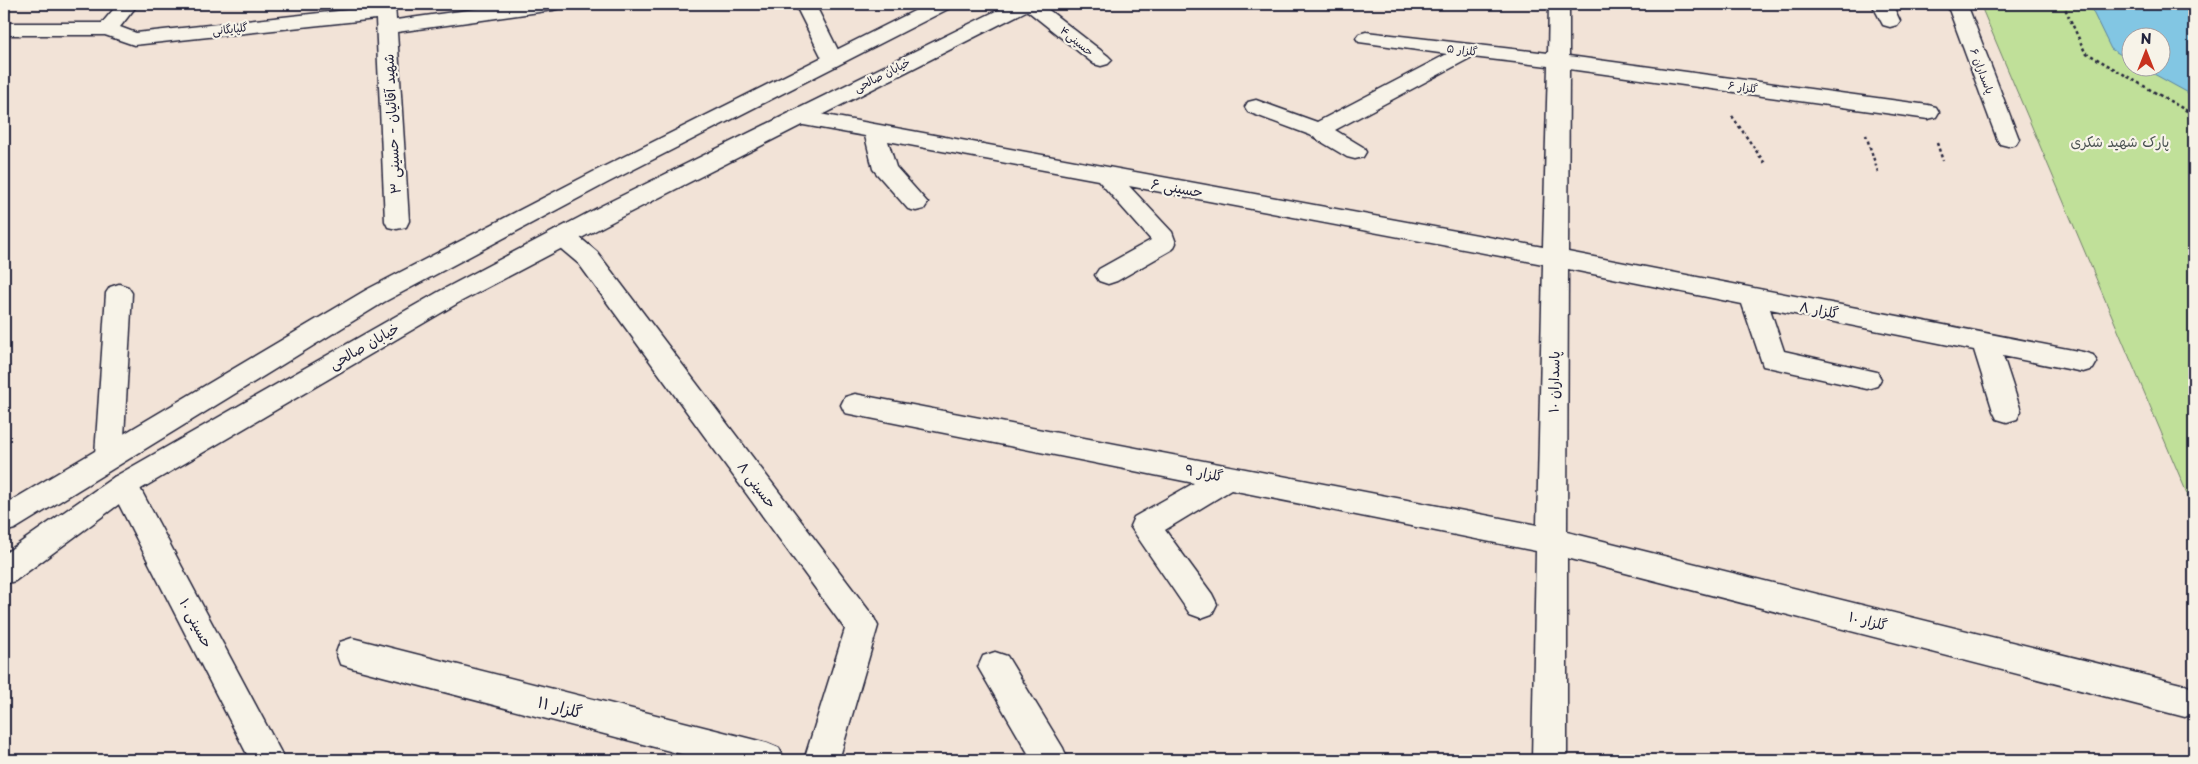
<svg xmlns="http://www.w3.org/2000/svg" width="2198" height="764" font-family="'Playpen Sans','Playpen Sans Arabic',sans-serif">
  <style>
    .green { fill: #c0e099; stroke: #71816a; fill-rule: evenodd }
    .water { fill: #82c6e3; stroke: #5c84a0 }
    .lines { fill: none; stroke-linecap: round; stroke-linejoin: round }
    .minor-casing { stroke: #22223b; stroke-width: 3 }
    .secondary-casing { stroke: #22223b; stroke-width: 3 }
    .path { stroke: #22223b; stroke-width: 2.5; stroke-dasharray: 3 3; stroke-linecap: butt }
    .minor { fill: #f7f3e8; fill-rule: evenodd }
    .secondary { fill: #f7f3e8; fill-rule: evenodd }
    .labels { text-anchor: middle; stroke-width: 4.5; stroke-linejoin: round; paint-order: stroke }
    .far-street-label { font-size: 11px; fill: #22223b; stroke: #f7f3e8 }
    .street-label { font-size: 14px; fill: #22223b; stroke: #f7f3e8 }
    .park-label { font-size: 14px; fill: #4a5252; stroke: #f7f3e8 }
    .near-street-label { font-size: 16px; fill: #22223b; stroke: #f7f3e8 }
  </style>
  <rect width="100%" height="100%" fill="#f2e3d7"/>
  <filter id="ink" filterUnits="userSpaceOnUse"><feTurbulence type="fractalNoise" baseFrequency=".02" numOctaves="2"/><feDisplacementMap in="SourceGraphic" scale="10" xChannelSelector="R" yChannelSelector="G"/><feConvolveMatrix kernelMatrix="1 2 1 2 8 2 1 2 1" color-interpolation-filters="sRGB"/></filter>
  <g filter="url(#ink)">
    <!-- green -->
    <path class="green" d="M1980 4H2194V510ZM2130 38H2160V68H2130Z"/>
    <!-- water -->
    <path class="water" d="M2089 4H2194V96L2143 68H2160V38H2130V60L2111 49Z"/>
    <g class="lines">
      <!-- minor casing -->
      <g class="minor-casing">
        <g id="minor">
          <path d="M118 4H138L120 27 136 33 375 7V4H395L396 20 511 4H563L560 8 553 10 397 32 409 221 406 227 397 229 388 227 385 221 376 19 134 45 105 35H4V23H102Z"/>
          <path d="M795 4H815L843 60 839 64 832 66 825 64Z"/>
          <path d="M1019 4H1041L1108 56 1112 60 1108 64 1101 66 1094 64Z"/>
          <path d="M1549 4H1569V56L1928 105 1936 107 1939 112 1936 117 1928 119 1569 69 1568 252 2083 352 2093 355 2097 362 2093 369 2083 372 2003 356 2021 411 2017 419 2007 422 1997 419 1993 411 1974 350 1770 309 1784 351 1877 372 1881 379 1877 386 1867 389 1763 366 1742 304 1568 269 1567 532 2185 685 2194 689V713L2185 717 1567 558V760H1532L1536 551 1231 490 1165 530 1212 594 1217 604 1212 614 1201 618 1190 614 1130 526 1134 517 1194 483 845 413 841 405 845 397 855 394 1537 525 1543 264 1129 186 1172 232 1176 243 1173 249 1117 281 1108 284 1099 281 1095 275 1099 269 1151 240 1098 180 888 141 896 167 928 203 924 209 916 211 908 209 877 174 873 169 865 136 798 124 790 122 787 117 790 112 798 110 1543 247 1548 66 1472 57 1335 130 1363 147 1366 152 1363 157 1355 159 1347 157 1310 135 1248 112 1245 107 1248 102 1256 100 1317 122 1447 54 1359 42 1356 38 1359 34 1366 32 1548 53Z"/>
          <path d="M1872 4H1892L1900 21 1897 25 1890 27 1883 25Z"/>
          <path d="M1947 4H1967L2019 139 2016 144 2008 146 2000 144 1997 139Z"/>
          <path d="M563 229 572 231 597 252 873 616 878 626 839 760H804L845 629 579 264 554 243 551 237 554 231Z"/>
          <path d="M119 284 128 287 132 293 123 455 119 463 109 467 99 463 95 455 106 293 110 287Z"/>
          <path d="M124 473 134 477 285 760H250L109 485 114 477Z"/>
          <path d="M352 638 767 743 779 748 785 760H704L352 668 340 664 336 653 340 642Z"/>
          <path d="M995 652 1007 656 1063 748 1068 760H1032L978 667 983 656Z"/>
        </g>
      </g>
      <!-- secondary casing -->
      <g class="secondary-casing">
        <g id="secondary">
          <path d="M928 4H953L950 8 609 182 384 302 15 529 4 532V505L366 290 593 172Z"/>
          <path d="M1010 4H1035L1032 8 621 217 458 303 134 493 15 581 4 584V554L114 477 440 291 603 205Z"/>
        </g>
      </g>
      <!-- path -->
      <g class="path">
        <path d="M2063 4 2085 52 2194 115"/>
        <path d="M1732 116 1766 165"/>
        <path d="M1866 135 1878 172"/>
        <path d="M1937 143 1943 161"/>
      </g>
      <!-- minor -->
      <use href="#minor" class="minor"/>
      <!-- secondary -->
      <use href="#secondary" class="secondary"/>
    </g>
  </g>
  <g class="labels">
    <!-- far-street labels -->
    <g class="far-street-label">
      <text transform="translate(230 29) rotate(-6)" y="4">گلپایگانی</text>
      <text transform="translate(1077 41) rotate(39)" y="4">حسینی۴</text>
      <text transform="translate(1462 50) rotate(7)" y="4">گلزار ۵</text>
      <text transform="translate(1982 71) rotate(69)" y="4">پاسداران ۶</text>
      <text transform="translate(882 75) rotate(-27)" y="4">خیابان صالحی</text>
      <text transform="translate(1743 87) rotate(8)" y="4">گلزار ۶</text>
    </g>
    <!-- street labels -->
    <g class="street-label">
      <text transform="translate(392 124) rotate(-93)" y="5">شهید آقائیان - حسینی ۳</text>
      <text transform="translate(1177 188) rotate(10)" y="5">حسینی ۶</text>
      <text transform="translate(1819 310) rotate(11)" y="5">گلزار ۸</text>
      <text transform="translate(364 346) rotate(-30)" y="5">خيابان صالحی</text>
      <text transform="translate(1554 382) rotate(-89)" y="5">پاسداران ١٠</text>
      <text transform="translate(1204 473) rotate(11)" y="5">گلزار ٩</text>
      <text transform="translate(757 485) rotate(53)" y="5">حسینی ۸</text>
      <text transform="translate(1868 621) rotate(14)" y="5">گلزار ۱۰</text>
      <text transform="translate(196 623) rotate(62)" y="5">حسینی ۱۰</text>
    </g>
    <!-- park labels -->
    <g class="park-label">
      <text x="2120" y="147">پارک شهید شکری</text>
    </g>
    <!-- near-street labels -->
    <g class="near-street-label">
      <text transform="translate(560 707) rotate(15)" y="6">گلزار ١١</text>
    </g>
  </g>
  <!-- margin -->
  <rect width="2198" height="764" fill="none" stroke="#f7f3e8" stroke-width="20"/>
  <rect x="10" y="10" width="2178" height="744" fill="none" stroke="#22223b" stroke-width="2" filter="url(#ink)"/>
  <!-- north arrow -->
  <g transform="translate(2146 52)"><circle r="24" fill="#f7f3e8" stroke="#a29fa3"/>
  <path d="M0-4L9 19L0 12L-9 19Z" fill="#c8321e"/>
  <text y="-8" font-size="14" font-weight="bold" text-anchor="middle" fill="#22223b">N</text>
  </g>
</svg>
